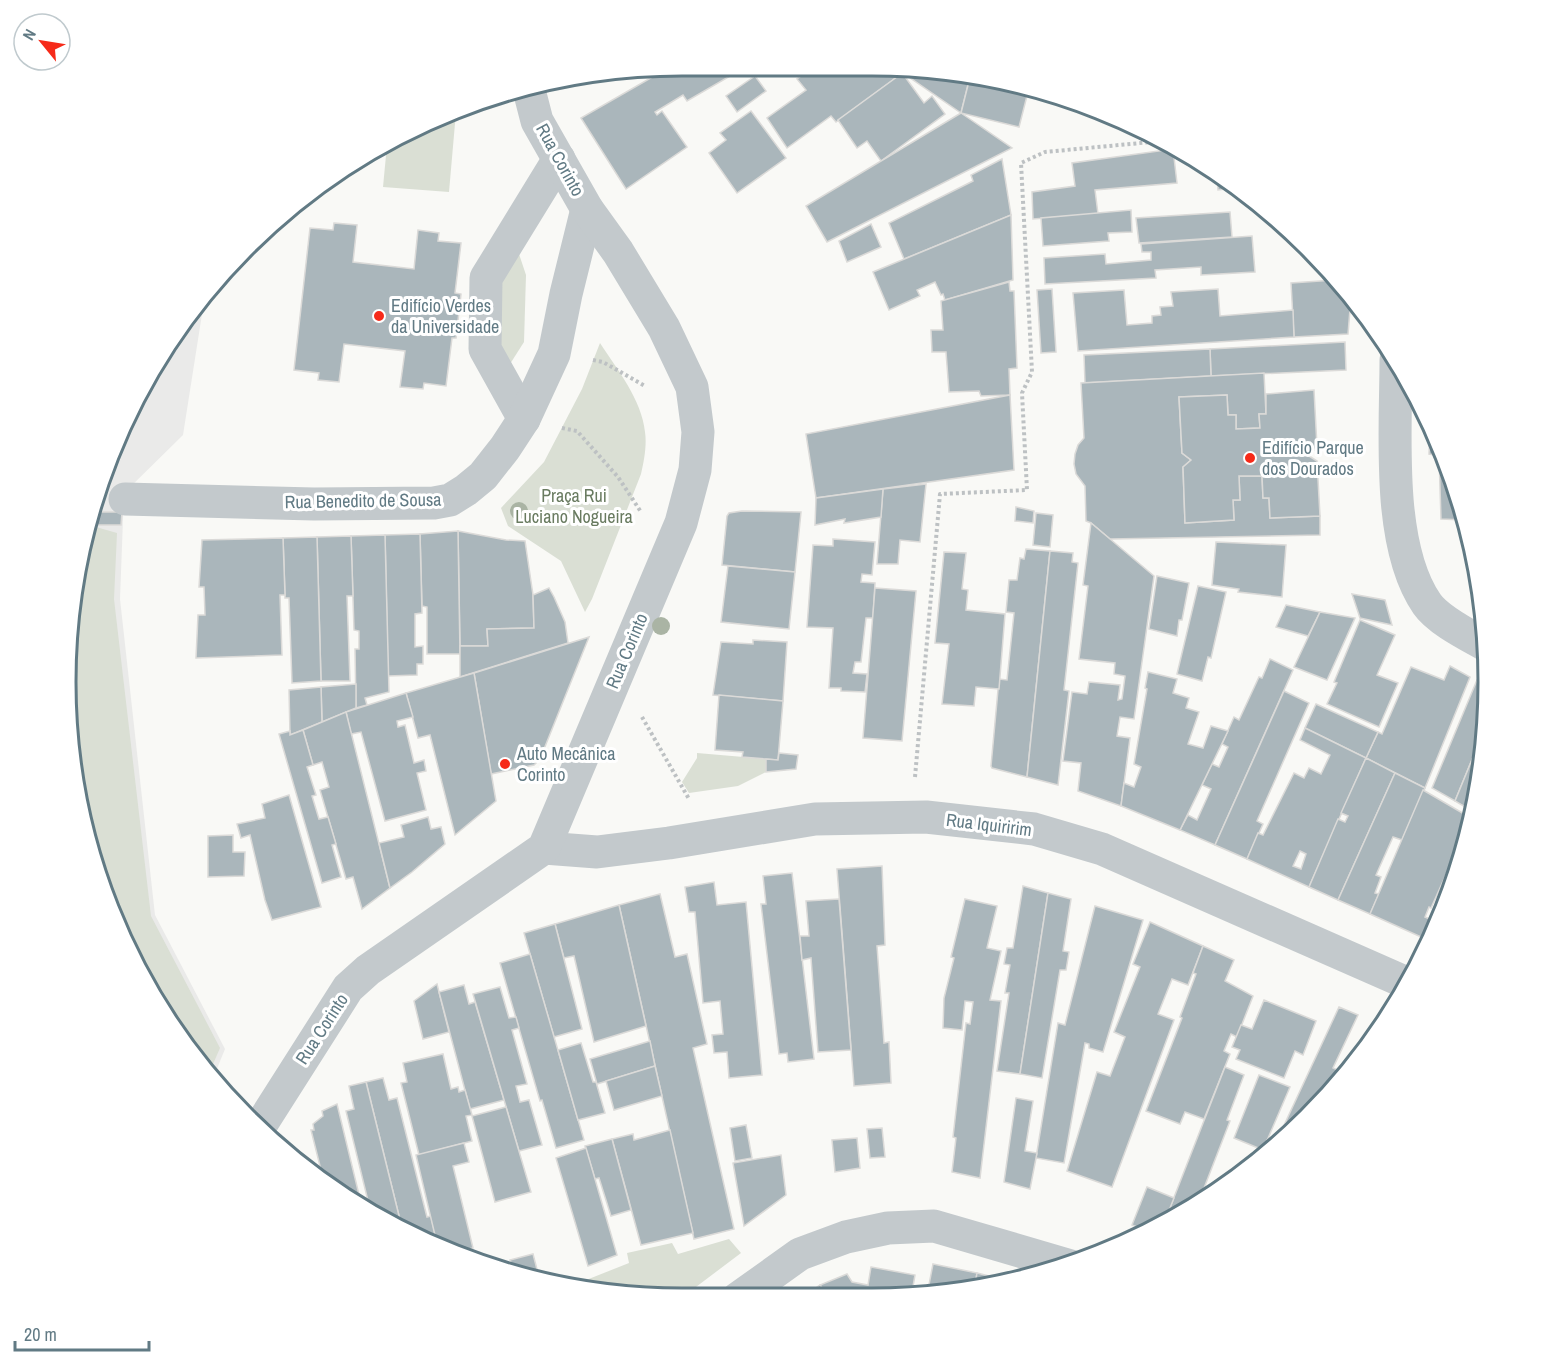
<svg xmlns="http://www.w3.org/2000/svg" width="1554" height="1365" font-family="'Archivo Narrow',sans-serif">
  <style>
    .built { fill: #eaeae9 }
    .green { fill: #dadfd4 }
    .building { fill: #aab6bb; stroke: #dbdad8; stroke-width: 1.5; fill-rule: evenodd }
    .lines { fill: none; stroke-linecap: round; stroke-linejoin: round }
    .path { stroke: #bdc1c3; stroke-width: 4; stroke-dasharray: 3 3; stroke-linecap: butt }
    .minor { stroke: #c3c9cc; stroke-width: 33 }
    .tree { fill: #aab4a4 }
    .poi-dot { fill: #f62a19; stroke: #fff; stroke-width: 2 }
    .labels { text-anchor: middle; stroke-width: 6; stroke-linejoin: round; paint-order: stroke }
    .street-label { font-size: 18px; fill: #617a84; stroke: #fff }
    .poi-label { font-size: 18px; fill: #617a84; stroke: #fff; text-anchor: start }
    .park-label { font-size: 18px; fill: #697b60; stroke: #fff }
    .rim { fill: none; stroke: #617a84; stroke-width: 3 }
  </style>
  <rect width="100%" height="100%" fill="#f9f9f6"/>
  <!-- built -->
  <path class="built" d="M205 295 183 435 124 493 120 599 155 915 225 1049 214 1076 149 991 67 722 78 563 113 446 193 307Z"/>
  <!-- green -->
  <g class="green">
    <path d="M456 112 449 192 383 187 387 145 410 130Z"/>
    <path d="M517 248 526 275 524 342 510 364 495 334 498 277Z"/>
    <path d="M600 343C617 369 642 400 645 432 647 445 644 461 641 474L592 599 585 612 561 561 508 526 501 508 544 462 582 389Z"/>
    <path d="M89 525 117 533 114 599 151 916 220 1048 210 1071 149 991 99 880 67 722 78 563Z"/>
    <path d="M697 753 766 759V772L738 786 689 793 682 782 697 758Z"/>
    <path d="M729 1239 741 1253 680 1299 566 1288 629 1263 627 1253 672 1243 678 1254Z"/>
  </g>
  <!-- building -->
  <g class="building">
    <path d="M682 66 744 68 687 101 683 95 655 112 657 115 662 111 687 147 626 189 581 118 668 68Z"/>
    <path d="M808 71 901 74 836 122 831 116 787 148 767 118 806 90 797 79Z"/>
    <path d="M901 74H903L924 103 932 96 945 114 881 161 867 141 857 148 838 120Z"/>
    <path d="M906 75 970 77 961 113Z"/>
    <path d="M755 76 766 91 737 112 726 96Z"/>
    <path d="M970 77 991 78 1029 88 1019 127 961 113Z"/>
    <path d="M751 111 786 158 737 193 709 153 726 140 720 133Z"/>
    <path d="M961 113 1012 148 827 242 806 206Z"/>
    <path d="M1173 149 1177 183 1095 190 1098 214 1033 219 1032 192 1075 186 1072 163Z"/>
    <path d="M1002 159 1011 215 904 259 889 223 973 181 971 175Z"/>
    <path d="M1217 175 1235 188 1218 190Z"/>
    <path d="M1131 210 1132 232 1108 233 1109 241 1043 246 1041 218Z"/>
    <path d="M1230 212 1232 237 1139 243 1136 218Z"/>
    <path d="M1011 215 1013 280 945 300 943 294 941 295 935 282 917 290 920 296 889 310 873 272Z"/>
    <path d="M334 223 357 225 353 262 414 269 418 230 439 233 438 241 461 243 455 293 461 294 456 338H452L446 386 424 383 423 389 400 387 405 351 344 344 339 382 318 380 319 373 294 370 310 228 333 230Z"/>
    <path d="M871 224 881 247 847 262 839 241Z"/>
    <path d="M1252 236 1255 272 1201 275V267L1155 270 1156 278 1045 284 1044 258 1105 254 1106 264 1151 260V252H1142L1141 244Z"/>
    <path d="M1335 280 1351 297 1348 334 1294 337 1291 283Z"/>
    <path d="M1009 282 1010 291H1014L1017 368 1009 369 1010 395 981 396 979 391 949 392 946 352H932L931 330H943L941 301Z"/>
    <path d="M1052 289 1056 352 1041 353 1037 290Z"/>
    <path d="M1218 289 1220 316 1293 310 1294 337 1078 351 1073 293 1124 290 1127 325 1152 323V316L1161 315 1160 307 1173 306 1171 292Z"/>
    <path d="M1345 342 1346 370 1211 376 1210 349Z"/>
    <path d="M1210 349 1211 376 1085 383 1084 355Z"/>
    <path d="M1264 373 1266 414H1259L1260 428 1236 429V415H1228L1227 395 1179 397 1182 453 1191 460 1183 467 1185 523 1234 520 1233 500H1240L1239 476H1262L1263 498H1269L1270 518 1320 516V535L1110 539 1091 523 1086 521 1085 486 1076 474 1074 464 1075 454 1078 445 1084 438 1081 383Z"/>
    <path d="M1314 390 1317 447 1309 456 1317 461 1320 516 1270 518 1269 498H1263L1262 476H1239L1240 500H1233L1234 520 1185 523 1183 467 1191 460 1182 453 1179 397 1227 395 1228 415H1236V429L1260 428 1259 414H1266V394Z"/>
    <path d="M1010 395 1014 470 816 498 806 434Z"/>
    <path d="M1430 429 1442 456 1429 454Z"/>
    <path d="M1439 455 1442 456 1455 485 1464 520 1441 519Z"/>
    <path d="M926 484 920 542 900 540 898 564H877L883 489Z"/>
    <path d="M883 489 881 517 844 523 845 519 815 525 816 498Z"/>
    <path d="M1016 507 1034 511 1033 523 1015 521Z"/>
    <path d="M742 511 801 512 795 572 722 565 727 516 729 513Z"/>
    <path d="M95 512H122L121 525H95Z"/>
    <path d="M1036 513 1053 515 1050 547 1033 545Z"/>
    <path d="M1091 523 1154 576 1134 719 1120 717 1117 736 1130 738 1121 806 1078 791 1081 763 1063 761 1072 692 1087 694 1089 682 1120 685 1118 700 1122 699 1125 676 1114 674 1115 663 1079 659 1088 586 1083 585Z"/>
    <path d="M458 531 506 540 525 541 533 595 534 628 487 629 488 646H460Z"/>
    <path d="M458 531 460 654H427V607L422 606 420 534Z"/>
    <path d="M420 534 422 613 415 614V647L423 646V664H417V675L388 676 385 535Z"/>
    <path d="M385 535 389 692 365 698 367 705 356 708 355 649H359V631L354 630 351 536Z"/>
    <path d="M351 536 353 596H347L350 681H321L317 537Z"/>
    <path d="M317 537 321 681 292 683 289 598H285V595L283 538Z"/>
    <path d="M283 538 285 595H280L282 655 196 658 198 615H205L204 587H199L202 540Z"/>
    <path d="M833 539 875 542 872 575 862 574 861 582 875 583 873 618H866L861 662H855L853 673 867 674 865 692 841 691V688H829L833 628 807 627 813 545 833 546Z"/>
    <path d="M1216 542 1286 545 1282 597 1238 592 1239 589 1212 585Z"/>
    <path d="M1026 549 1050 551 1027 777 992 768 991 766 999 679 1007 680 1014 613 1006 612 1009 580H1017L1020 558 1024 559Z"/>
    <path d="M1050 551 1073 553 1072 562 1078 563 1064 690 1069 691 1058 785 1027 777Z"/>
    <path d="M944 552 966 553 962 589 968 590 966 610 1005 614 999 689 976 687 974 706 942 704 949 644 935 643Z"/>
    <path d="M728 566 795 572 789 629 721 622Z"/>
    <path d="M1476 571 1483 602V604L1473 599Z"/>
    <path d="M1157 576 1189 583 1182 620H1179L1177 636 1149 629Z"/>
    <path d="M1198 586 1226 592 1211 658 1208 657 1202 681 1177 674Z"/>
    <path d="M549 588 554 597 565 622 568 643 460 677V646H488L487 629 534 628 533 595Z"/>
    <path d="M875 588 916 591 902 741 863 738Z"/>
    <path d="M1352 594 1385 600 1392 625 1360 618Z"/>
    <path d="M1286 605 1320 612 1308 636 1276 627Z"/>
    <path d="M1320 612 1355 618 1327 680 1294 667Z"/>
    <path d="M1360 620 1395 635 1377 675 1398 683 1379 727 1327 704 1337 683 1334 682Z"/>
    <path d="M589 637 540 759 534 765 491 774 474 673Z"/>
    <path d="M753 640 787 642 783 701 713 695 721 642 753 644Z"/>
    <path d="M1270 659 1293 670 1215 845 1180 830 1188 815 1197 820 1211 789 1202 785 1212 764 1219 767 1228 747 1222 744 1234 717 1239 720 1259 677 1262 678Z"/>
    <path d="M1450 666 1470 677 1425 788 1366 758 1378 732 1382 734 1411 667 1444 680Z"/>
    <path d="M1148 672 1177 679 1173 693 1189 698 1186 708 1199 712 1188 744 1203 748 1211 726 1228 731 1180 830 1121 806 1124 783 1134 787 1141 767 1134 764 1147 689 1145 688Z"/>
    <path d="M474 673 496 801 455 835 430 735 418 738 406 693Z"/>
    <path d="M1477 680 1485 684 1487 723 1455 801 1432 788Z"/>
    <path d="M356 684V708L322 722 321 687Z"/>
    <path d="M321 687 322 722 290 735 289 690Z"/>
    <path d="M1284 691 1309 703 1257 821 1263 824 1247 859 1215 845Z"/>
    <path d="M406 693 413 717 397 721 398 727 405 725 414 763 424 760 426 771 417 773 426 810 385 821 361 732 351 734 346 712Z"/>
    <path d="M719 695 783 701 778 760 742 757 743 752 715 750Z"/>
    <path d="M1316 704 1378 732 1366 758 1305 728Z"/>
    <path d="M346 712 390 888 362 909 353 877 346 879 320 790 329 787 322 762 313 765 303 730Z"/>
    <path d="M1487 723 1472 811 1455 801Z"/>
    <path d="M1305 728 1366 758 1309 887 1247 859 1258 833 1263 835 1294 773 1304 778 1309 768 1321 774 1330 755 1300 740ZM1300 851 1306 854 1301 869 1293 866Z"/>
    <path d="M303 730 313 765 307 767 316 795 312 796 319 819 328 817 336 844 332 845 341 877 322 883 279 734 290 731V735Z"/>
    <path d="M779 753 798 755 796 769 766 772V759L778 760Z"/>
    <path d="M1366 758 1395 773 1338 900 1309 887 1338 819 1345 822 1348 816 1341 813Z"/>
    <path d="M1395 773 1425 788 1402 840 1393 837 1376 875 1381 877 1375 893 1379 894 1370 914 1338 900Z"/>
    <path d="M1423 790 1471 818 1467 842 1463 852 1457 850 1431 908 1429 907 1425 917 1437 922 1430 941 1370 914Z"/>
    <path d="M289 795 321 907 272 920 265 900 250 835 241 838 237 824 265 818 262 804Z"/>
    <path d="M428 817 431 829 441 827 445 844 412 872 390 888 379 843 404 837 401 825Z"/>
    <path d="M233 835V852H245L244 876 208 877V836Z"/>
    <path d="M882 866 885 945 877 946 884 1043 889 1042 891 1083 854 1086 837 869Z"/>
    <path d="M792 873 814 1059 788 1062 787 1053 779 1054 761 904H766L763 876Z"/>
    <path d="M714 882 717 905 746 902 762 1075 729 1078 727 1052 714 1053 712 1035 723 1034 720 1001 703 1003 695 912H689L685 887Z"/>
    <path d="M1023 886 1048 893 1020 1074 997 1071 1009 993H1005L1010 965 1004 964 1007 948H1013Z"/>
    <path d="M1048 893 1071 899 1063 951 1069 952 1066 970H1060L1042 1078 1020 1074Z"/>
    <path d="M660 894 675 957 687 954 707 1044 693 1048 734 1229 694 1239 619 905Z"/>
    <path d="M839 899 851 1050 818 1052 811 958 802 960 800 936H809L806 901Z"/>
    <path d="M965 899 997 906 987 948 1001 951 990 1000 1001 1001 980 1178 952 1172 956 1138 953 1137 966 1023 970 1024 973 1002 965 1001 962 1030 943 1028 944 998 954 958 951 957Z"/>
    <path d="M619 905 646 1026 594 1042 574 956 564 958 555 924Z"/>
    <path d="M1095 906 1143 920 1103 1052 1089 1048V1044L1085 1043 1064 1163 1036 1158 1058 1023 1065 1025Z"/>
    <path d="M1150 922 1203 946 1188 985 1172 979 1158 1014 1174 1020 1112 1187 1067 1171 1097 1072 1110 1076 1125 1037 1114 1032 1140 967 1133 964Z"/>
    <path d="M555 924 582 1029 554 1037 524 933Z"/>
    <path d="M1203 946 1234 960 1225 981 1253 996 1237 1037 1231 1034 1224 1051 1230 1054 1204 1119 1185 1112 1180 1124 1146 1111 1182 1018 1180 1017 1196 974 1193 973Z"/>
    <path d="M530 954 584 1140 556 1148 542 1100 540 1101 500 963Z"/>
    <path d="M437 984 449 1032 423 1039 414 1001Z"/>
    <path d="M464 985 469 1004 475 1002 504 1100 470 1109 439 992Z"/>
    <path d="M500 987 509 1018 516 1017 519 1028 512 1030 527 1084 516 1086 520 1102 529 1100 542 1145 519 1151 473 994Z"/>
    <path d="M1264 1000 1316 1021 1303 1055 1295 1051 1284 1078 1236 1059 1240 1050 1232 1047 1241 1025 1252 1029Z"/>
    <path d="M1339 1007 1358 1015 1333 1068 1346 1074 1286 1137 1280 1134Z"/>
    <path d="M650 1041 655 1066 597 1084 590 1059Z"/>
    <path d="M581 1043 593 1082H596L605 1113 578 1120 558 1050Z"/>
    <path d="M443 1054 451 1089 458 1087 459 1092 465 1090 472 1115 466 1116 472 1141 419 1155 401 1083 407 1082 403 1063Z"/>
    <path d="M655 1066 662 1096 614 1110 606 1081Z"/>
    <path d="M1225 1067 1244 1075 1227 1120 1230 1121 1199 1201H1201L1179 1217 1164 1223Z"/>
    <path d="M1259 1075 1290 1087 1263 1150 1234 1138Z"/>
    <path d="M383 1078 389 1100 397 1098 427 1217 431 1216 438 1247 402 1228 366 1082Z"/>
    <path d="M366 1082 402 1228 367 1209H370L346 1111 354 1109 349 1086Z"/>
    <path d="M1016 1098 1033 1101 1025 1151 1037 1153 1030 1189 1004 1182Z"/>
    <path d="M337 1104 362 1207 340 1195 324 1182 311 1130H314L313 1124 323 1116 322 1111Z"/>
    <path d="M506 1107 531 1192 495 1202 472 1116Z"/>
    <path d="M746 1125 752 1158 735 1161 730 1128Z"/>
    <path d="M882 1128 885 1157 870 1158 867 1129Z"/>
    <path d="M670 1130 693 1233 641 1245 612 1139 633 1134 634 1140Z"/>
    <path d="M857 1138 860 1168 835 1172 832 1140Z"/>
    <path d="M612 1139 631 1210 611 1216 599 1178 595 1179 585 1146Z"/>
    <path d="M1267 1140 1279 1145 1259 1160Z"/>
    <path d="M464 1143 469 1162 453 1166 473 1248 460 1251 461 1257 447 1252 438 1248 416 1155Z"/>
    <path d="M586 1148 617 1255 588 1266 556 1158Z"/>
    <path d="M781 1155 786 1195 744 1226 733 1163Z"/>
    <path d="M1147 1187 1174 1198 1164 1223 1148 1231 1132 1225Z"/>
    <path d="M533 1254 540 1281 514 1272 510 1260Z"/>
    <path d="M933 1264 977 1273 975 1285 927 1295Z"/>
    <path d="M871 1267 915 1275 911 1298H829L820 1285 847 1274 852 1282 868 1285Z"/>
    <path d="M977 1273 997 1278 1005 1279 975 1285Z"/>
    <path d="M820 1285 829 1298H801L817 1287Z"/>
  </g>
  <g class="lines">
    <!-- path -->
    <g class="path">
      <path d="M593 360 603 362 645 386"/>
      <path d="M562 428 577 431 618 477 641 512"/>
      <path d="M642 717 689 799"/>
      <path d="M915 777 940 494 1027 490 1022 393 1032 372 1021 163 1045 152 1162 141"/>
    </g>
    <!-- minor -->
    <g class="minor">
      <path d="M1396 360C1396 431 1386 545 1427 604 1438 620 1468 635 1484 644"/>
      <path d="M524 419 485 349 486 278 559 159"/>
      <path d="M125 499 314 504 434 503 450 500 466 490 483 476 505 448 524 419 554 354 566 294 587 209"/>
      <path d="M544 848 597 852 669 843 815 819 926 817 1034 829 1102 849 1407 983"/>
      <path d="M259 1128 348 988 368 970 544 848 681 523 695 470 698 432 692 387 664 328 618 252 587 209 537 121 528 86"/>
      <path d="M737 1299 800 1254 846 1237 888 1228 934 1226 1071 1266"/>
    </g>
  </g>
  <!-- trees -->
  <g class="tree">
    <circle cx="519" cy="511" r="9"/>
    <circle cx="661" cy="626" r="9"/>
  </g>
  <!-- markers -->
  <g class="poi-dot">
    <circle cx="379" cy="316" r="6"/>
    <circle cx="1250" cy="458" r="6"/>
    <circle cx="505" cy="764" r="6"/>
  </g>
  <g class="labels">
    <!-- street labels -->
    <g class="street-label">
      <text transform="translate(560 160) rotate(61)" y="6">Rua Corinto</text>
      <text transform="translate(363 501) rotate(-1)" y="6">Rua Benedito de Sousa</text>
      <text transform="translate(627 651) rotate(-67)" y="6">Rua Corinto</text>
      <text transform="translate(989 825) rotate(7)" y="6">Rua Iquiririm</text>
      <text transform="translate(322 1029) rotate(-57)" y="6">Rua Corinto</text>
    </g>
    <!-- poi labels -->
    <g class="poi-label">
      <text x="391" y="312">Edifício Verdes<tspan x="391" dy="21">da Universidade</tspan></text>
      <text x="1262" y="454">Edifício Parque<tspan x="1262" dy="21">dos Dourados</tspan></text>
      <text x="517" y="760">Auto Mecânica<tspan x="517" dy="21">Corinto</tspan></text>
    </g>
    <!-- park labels -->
    <g class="park-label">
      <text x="574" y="502">Praça Rui<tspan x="574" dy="21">Luciano Nogueira</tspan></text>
    </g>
  </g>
  <!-- crop -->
  <path d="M0 0H1554V1365H0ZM682 76H872A606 606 0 0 1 1478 682V682A606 606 0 0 1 872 1288H682A606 606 0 0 1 76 682V682A606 606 0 0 1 682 76Z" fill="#fff" fill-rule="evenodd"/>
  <path class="rim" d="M682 76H872A606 606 0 0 1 1478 682V682A606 606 0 0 1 872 1288H682A606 606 0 0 1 76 682V682A606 606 0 0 1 682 76Z"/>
  <!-- north arrow -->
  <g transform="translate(42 42) rotate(300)"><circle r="28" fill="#ffffff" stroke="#c0cace" stroke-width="1.5"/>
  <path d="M0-4.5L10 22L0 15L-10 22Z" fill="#f62a19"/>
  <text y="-9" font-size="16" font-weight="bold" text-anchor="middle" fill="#617a84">N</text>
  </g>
  <!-- scale -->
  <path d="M15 1341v9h134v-9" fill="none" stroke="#617a84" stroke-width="3"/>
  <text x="24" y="1341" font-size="18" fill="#617a84" stroke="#ffffff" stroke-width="4.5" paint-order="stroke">20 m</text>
</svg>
